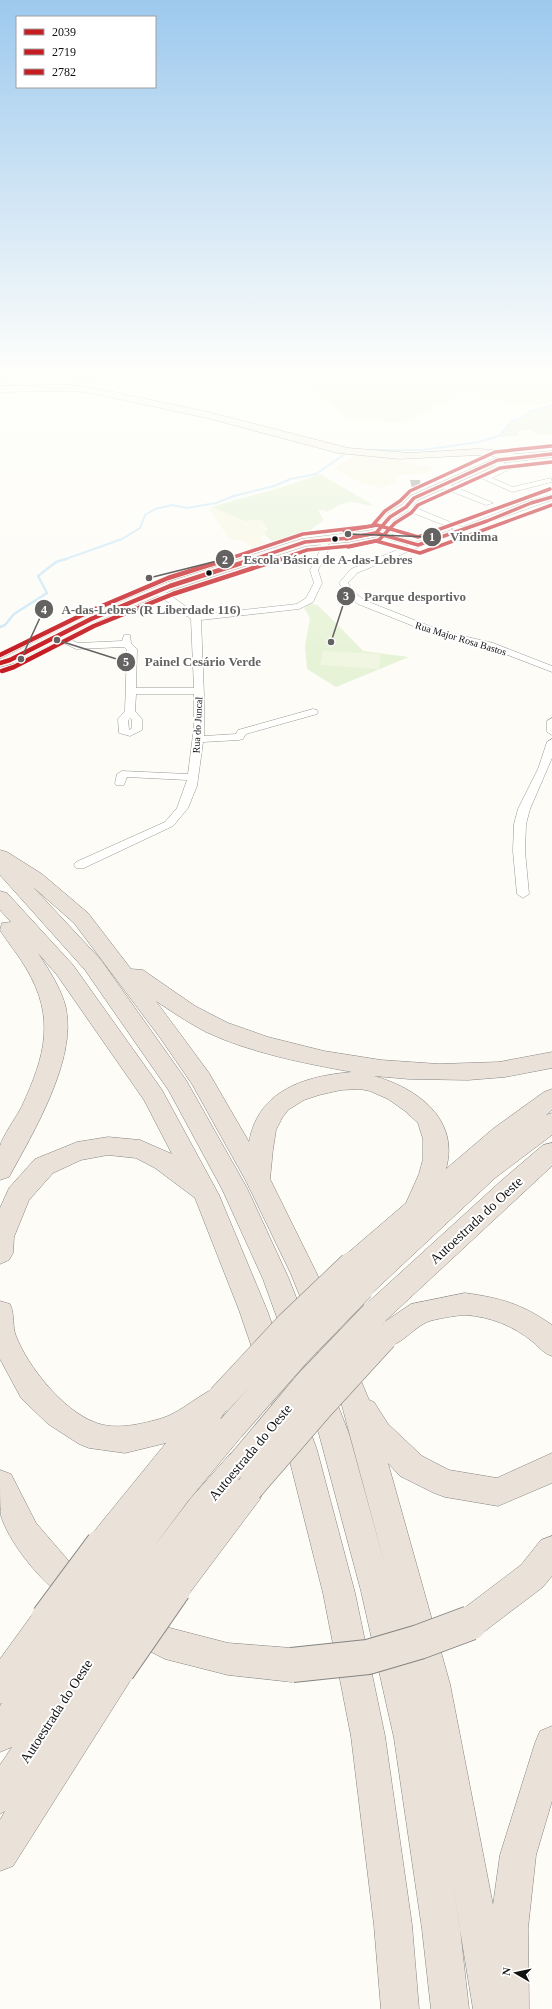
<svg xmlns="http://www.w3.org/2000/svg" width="552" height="2009" font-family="Georgia,serif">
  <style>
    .industrial { fill: #f5f0f3 }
    .farmland { fill: #f9f7e4 }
    .green { fill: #e7f3d7 }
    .pitch { fill: #f0f6e1 }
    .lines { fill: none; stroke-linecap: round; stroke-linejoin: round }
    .stream-far1 { stroke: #cde8f7; stroke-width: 2 }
    .stream { stroke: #cde8f7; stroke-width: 2.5 }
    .building { fill: #a19f9c }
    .street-casing { stroke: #979795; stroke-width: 1 }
    .secondary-casing { stroke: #8e8d8b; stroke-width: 1 }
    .highway-casing { stroke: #858482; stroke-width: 1 }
    .street { fill: #fffffe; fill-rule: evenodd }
    .secondary { fill: #f6f4eb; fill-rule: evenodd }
    .highway { fill: #eae1d8; fill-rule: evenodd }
    .highway-bridge-far1-casing { stroke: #858482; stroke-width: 28; stroke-linecap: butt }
    .highway-bridge-casing { stroke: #858482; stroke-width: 36; stroke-linecap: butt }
    .highway-bridge-far1 { stroke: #eae1d8; stroke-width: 27 }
    .highway-bridge { stroke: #eae1d8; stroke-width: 34 }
    .bus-1-far1-casing { stroke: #fff; stroke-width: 5.5 }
    .bus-1-casing { stroke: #fff; stroke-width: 6 }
    .bus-2-far1-casing { stroke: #fff; stroke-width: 5.5 }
    .bus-2-casing { stroke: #fff; stroke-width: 6 }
    .bus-3-far1-casing { stroke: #fff; stroke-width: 5.5 }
    .bus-3-casing { stroke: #fff; stroke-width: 6 }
    .bus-1-far1 { stroke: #c61d23; stroke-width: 3.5 }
    .bus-1 { stroke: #c61d23; stroke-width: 4.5 }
    .bus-2-far1 { stroke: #c61d23; stroke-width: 3.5 }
    .bus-2 { stroke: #c61d23; stroke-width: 4.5 }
    .bus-3-far1 { stroke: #c61d23; stroke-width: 3.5 }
    .bus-3 { stroke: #c61d23; stroke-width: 4.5 }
    .bus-dot { fill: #111; stroke: #fff; stroke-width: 1.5 }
    .labels { text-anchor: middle; stroke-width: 4; stroke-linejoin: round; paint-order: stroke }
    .far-street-label { font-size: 10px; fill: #111; stroke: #fff }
    .near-street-label { font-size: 14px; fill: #111; stroke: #fff }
    .leader { fill: none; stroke: #646362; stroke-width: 1.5 }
    .callout-dot { fill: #646362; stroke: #fff; stroke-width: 1.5 }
    .mark-label { font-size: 12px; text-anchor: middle; font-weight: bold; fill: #fff }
    .callout-label { font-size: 13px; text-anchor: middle; font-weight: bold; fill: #646362; stroke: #fff; stroke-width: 4; stroke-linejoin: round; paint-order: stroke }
  </style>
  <rect width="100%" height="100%" fill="#fdfcf7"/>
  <!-- industrial -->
  <g class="industrial">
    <path d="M0 370H15L34 375 0 387Z"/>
    <path d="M106 370H130L86 387 45 386 54 377 60 379Z"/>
  </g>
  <!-- farmland -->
  <g class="farmland">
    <path d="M220 370H552V402L528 406 463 392 403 423 347 418 316 393Z"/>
    <path d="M354 455 391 458V459L433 468 428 473 398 475 395 479 396 482 382 488 362 483 335 469 340 464 353 457Z"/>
    <path d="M212 507 245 521 262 520 268 529 261 538 269 548 254 551 245 541 229 539 209 509Z"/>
  </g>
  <!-- green -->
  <g class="green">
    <path d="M547 406 552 409V434L538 435C533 428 524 429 517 432L520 436 500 437 499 436 512 421 520 419 531 411Z"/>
    <path d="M320 474 373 505C365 507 359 501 351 502 342 502 334 509 326 512L324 510 318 511 324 520 298 539H284L272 541 264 534 268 529 262 520 245 521 212 507C248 496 285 488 320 474Z"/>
    <path d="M310 603 317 605 328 615 363 651 409 657 336 687 307 669 305 646 310 618 304 608Z"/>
  </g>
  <!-- pitch -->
  <path class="pitch" d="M323 651 381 654 379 669 320 665Z"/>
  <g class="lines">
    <!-- stream-far1 -->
    <g class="stream-far1">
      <path d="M373 450H423L478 442 499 436 512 421 520 419 531 411 552 406"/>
      <path d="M63 560 122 539 140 528 145 515 155 509 172 505 187 508 216 503 234 496 274 486 291 479 316 474 345 454"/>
    </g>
    <!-- stream -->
    <path class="stream" d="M0 627 5 625 14 614 47 593 38 576 56 562 66 559"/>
  </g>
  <!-- building -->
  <path class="building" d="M410 480H420L421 489 413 492Z"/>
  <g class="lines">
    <!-- street casing -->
    <g class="street-casing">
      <g id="street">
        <path d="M492 460H498L512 468 492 478 513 487 551 478 552 482 512 492 481 478 502 468 492 464Z"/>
        <path d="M440 483H446L493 503 486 505 440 487Z"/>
        <path d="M552 495V500L424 545 357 573 348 583 354 592 364 600 442 631 493 643 552 666V672L487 647 436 635 358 604 348 596 339 583 351 569 409 545 373 535V531L376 530 416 542 454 529 403 509V505H409L462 527 528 501Z"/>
        <path d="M321 538 324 539 330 547 318 570 322 583 313 602 299 609 201 620 204 696V736L236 734 238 730 313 709 317 710 318 712 317 714 246 734 243 739 239 740 203 742 197 786 188 808 173 826 84 868H76L74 865 76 862 165 822 177 808 187 780 127 777 124 785H116L115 783 117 774 122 771 188 774 194 727V694H136L135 711 142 719V730L130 736 119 733 118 719 125 711 127 650 124 647 76 649 53 638V634H59L78 643 122 641 124 635H130L131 643 137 649 136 688H194L191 619 154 592V588H160L198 615 297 604 306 598 314 583 310 570 322 547 317 541ZM130 718 132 720V728L129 730 128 720Z"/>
        <path d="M552 718V735L547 732V721Z"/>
        <path d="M552 739V758L530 809 526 824 525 851 529 894 523 898 517 894 513 851 514 824 518 809 538 769 547 742Z"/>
      </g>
    </g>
    <!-- secondary casing -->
    <g class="secondary-casing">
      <path id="secondary" d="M71 385 90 387 208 412 348 448 410 453 477 449 500 450 516 454 552 451V457L501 463 418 500 410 510 394 520 380 536 349 542 306 546 175 589 96 622 15 663 0 667V659L86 616 165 583 301 539 372 530 386 514 401 505 410 496 498 457 477 455 400 459 338 453 207 418 90 393 71 391 0 392V386Z"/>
    </g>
    <!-- highway casing -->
    <g class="highway-casing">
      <g id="highway">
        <path d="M0 850 7 852 42 874 88 913 131 969 143 970 195 1006 228 1023 268 1037 324 1051 381 1060 439 1064 499 1062 552 1052V1068L505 1077 468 1080 409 1079 374 1076C417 1088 460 1119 446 1169L494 1128 544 1092 552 1089V1110L546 1115 552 1113V1135L495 1178 370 1295 361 1298 352 1295 348 1287 352 1279 357 1274 352 1276 343 1273 339 1265 343 1257 406 1203 419 1174 423 1159V1139L418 1123 405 1111 388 1099 370 1091 360 1089 341 1090 319 1095 304 1100 288 1110 282 1118 276 1130 273 1149 270 1179 317 1274 369 1400 374 1402 388 1424 422 1456 449 1470 497 1478 552 1453V1483L498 1506 445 1497 434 1493 400 1476 388 1463 450 1684 493 1905 500 1855 535 1743 540 1731 552 1726V1801L536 1855 528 1928 529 2009H473L449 1862 460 1929 469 2009H431L422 1929 394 1738 361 1591 319 1434 263 1279 222 1189 169 1091 85 970 0 875ZM33 887 74 923 161 1039 192 1084 246 1181 291 1274 338 1391 385 1565 349 1434 289 1279 247 1188 186 1080 101 960ZM156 1001C172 1012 189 1023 206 1032 251 1053 303 1063 352 1072 305 1076 258 1090 249 1142L209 1073Z"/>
        <path d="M0 891 7 893 73 965 162 1090 219 1195 267 1310 317 1450 355 1593 385 1736 412 1925 419 2009H381L374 1925 351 1736 323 1593 287 1450 239 1310 195 1198 155 1168 136 1158 108 1155 81 1160 53 1173 29 1200 14 1237 13 1253 9 1260 0 1264V1208L9 1188 35 1159 77 1142 108 1137 140 1140 172 1154 144 1100 57 975 38 953C49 970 61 988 66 1008 77 1060 33 1133 9 1177L0 1180C0 1170 0 1156 0 1146 3 1135 16 1118 22 1106 45 1056 56 1018 26 968 18 954 8 943 0 930L2 923 11 922 0 910Z"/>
        <path d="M552 1143V1166L384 1322 374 1325 364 1322 360 1314 364 1306 501 1181 543 1145Z"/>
        <path d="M465 1293C501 1298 522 1304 552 1325V1356C543 1353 540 1348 533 1342 514 1326 491 1317 466 1315 458 1315 434 1319 427 1322 408 1331 397 1353 374 1345L370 1337 374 1329 411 1304Z"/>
        <path d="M0 1301 10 1304C15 1315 12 1326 16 1336 28 1367 63 1410 94 1422 115 1431 142 1424 163 1418 181 1412 201 1393 221 1385L231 1389 235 1398C231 1406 225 1410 221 1418L231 1415 241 1419 246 1428 241 1437 188 1501 152 1549 191 1498 230 1454 240 1450 250 1454 255 1464 249 1475 260 1479 264 1489 260 1499 185 1599 174 1604 163 1599 158 1587 151 1590 140 1586 135 1575 139 1565 136 1570 125 1574 114 1570 110 1557 103 1560 92 1556 87 1545 92 1534 166 1443 125 1453 89 1448 79 1444 48 1424 21 1398 0 1359Z"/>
        <path d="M0 1470 11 1474 36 1523 73 1566 94 1582 99 1593 94 1604 83 1609C52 1596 11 1548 1 1516 0 1506 0 1482 0 1470Z"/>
        <path d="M552 1536V1576L543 1587 481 1634 470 1639 459 1634 454 1623 459 1612 521 1565 541 1540Z"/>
        <path d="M48 1603 59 1608 64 1619 62 1624 67 1622 79 1626 83 1638 81 1643 92 1639 104 1643 108 1657 118 1652 130 1657 135 1669 130 1681 13 1866 0 1871V1820L5 1811 0 1814V1765L12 1747 0 1752V1706L2 1703 0 1704V1659L37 1608Z"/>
        <path d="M133 1610 170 1628 228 1643 292 1648 304 1653 309 1665 304 1677 292 1682 228 1675 165 1659 122 1637 117 1626 122 1615Z"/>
      </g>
    </g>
    <!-- street -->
    <use href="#street" class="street"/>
    <!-- secondary -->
    <use href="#secondary" class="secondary"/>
    <!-- highway -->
    <use href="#highway" class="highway"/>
    <!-- highway-bridge-far1 casing -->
    <g class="highway-bridge-far1-casing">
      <g id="highway-bridge-far1">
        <path d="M221 1398 289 1325 352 1265"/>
        <path d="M231 1428 298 1352 361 1287"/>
        <path d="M240 1464 309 1382 374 1314"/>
        <path d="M249 1489 319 1408 384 1337"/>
      </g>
    </g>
    <!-- highway-bridge casing -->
    <g class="highway-bridge-casing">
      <g id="highway-bridge">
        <path d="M48 1619 103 1545"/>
        <path d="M67 1638 125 1559"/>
        <path d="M92 1655 151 1575"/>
        <path d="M292 1665 368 1657 419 1642 470 1623"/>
        <path d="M118 1669 174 1588"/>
      </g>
    </g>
    <!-- highway-bridge-far1 -->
    <use href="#highway-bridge-far1" class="highway-bridge-far1"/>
    <!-- highway-bridge -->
    <use href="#highway-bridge" class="highway-bridge"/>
    <!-- bus-1-far1 casing -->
    <g class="bus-1-far1-casing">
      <g id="bus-1-far1">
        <path d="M346 539 376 533 418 545 487 521 531 503 552 497"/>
        <path d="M251 560 305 542 349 538 376 533 390 517 406 507 414 498 498 460 552 454"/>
      </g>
    </g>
    <!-- bus-1 casing -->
    <g class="bus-1-casing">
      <path id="bus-1" d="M0 663 10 660 91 619 170 586 254 559"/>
    </g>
    <!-- bus-2-far1 casing -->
    <g class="bus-2-far1-casing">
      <g id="bus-2-far1">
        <path d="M348 547 376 541 420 553 552 505"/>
        <path d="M278 560 307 550 350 546 379 540 395 523 411 513 418 505 500 468 552 462"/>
      </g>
    </g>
    <!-- bus-2 casing -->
    <g class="bus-2-casing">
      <path id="bus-2" d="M2 671 14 667 94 626 173 594 281 559"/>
    </g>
    <!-- bus-3-far1 casing -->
    <g class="bus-3-far1-casing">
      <g id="bus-3-far1">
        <path d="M344 531 377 525 418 537 550 489"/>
        <path d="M225 560 303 534 372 526 385 511 400 501 410 491 495 452 551 446"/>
      </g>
    </g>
    <!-- bus-3 casing -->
    <g class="bus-3-casing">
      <path id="bus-3" d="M0 655 88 612 168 578 228 559"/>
    </g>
    <!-- bus-1-far1 -->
    <use href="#bus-1-far1" class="bus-1-far1"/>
    <!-- bus-1 -->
    <use href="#bus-1" class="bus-1"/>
    <!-- bus-2-far1 -->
    <use href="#bus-2-far1" class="bus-2-far1"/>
    <!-- bus-2 -->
    <use href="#bus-2" class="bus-2"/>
    <!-- bus-3-far1 -->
    <use href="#bus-3-far1" class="bus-3-far1"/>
    <!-- bus-3 -->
    <use href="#bus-3" class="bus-3"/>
  </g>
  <!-- sky -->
  <linearGradient id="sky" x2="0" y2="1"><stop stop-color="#9dc9ee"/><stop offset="0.57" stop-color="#fefefb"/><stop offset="1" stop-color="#fefefb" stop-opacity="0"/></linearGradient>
  <rect width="552" height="651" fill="url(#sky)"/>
  <!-- markers -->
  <g class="bus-dot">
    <circle cx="335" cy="539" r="3.5"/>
    <circle cx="209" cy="573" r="3.5"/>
  </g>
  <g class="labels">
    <!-- far-street labels -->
    <g class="far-street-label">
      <text transform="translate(461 638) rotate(17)" y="4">Rua Major Rosa Bastos</text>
      <text transform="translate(197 725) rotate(-87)" y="4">Rua do Juncal</text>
    </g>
    <!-- near-street labels -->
    <g class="near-street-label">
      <text transform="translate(476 1220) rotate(-43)" y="5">Autoestrada do Oeste</text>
      <text transform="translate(250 1452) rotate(-50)" y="5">Autoestrada do Oeste</text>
      <text transform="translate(56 1711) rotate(-57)" y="5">Autoestrada do Oeste</text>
    </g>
  </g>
  <!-- callouts -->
  <path class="leader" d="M348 534L432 537M149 578L225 559M331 642L346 596M21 659L44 609M57 640L126 662"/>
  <g class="callout-dot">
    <circle cx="348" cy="534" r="4"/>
    <circle cx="149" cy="578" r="4"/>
    <circle cx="331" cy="642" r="4"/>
    <circle cx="21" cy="659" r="4"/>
    <circle cx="57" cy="640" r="4"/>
    <circle cx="432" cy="537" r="10"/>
    <circle cx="225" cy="559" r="10"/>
    <circle cx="346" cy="596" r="10"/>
    <circle cx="44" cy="609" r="10"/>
    <circle cx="126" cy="662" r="10"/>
  </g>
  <g class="mark-label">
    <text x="432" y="541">1</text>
    <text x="225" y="564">2</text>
    <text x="346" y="600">3</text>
    <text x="44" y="614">4</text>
    <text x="126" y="666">5</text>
  </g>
  <g class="callout-label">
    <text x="474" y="541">Vindima</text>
    <text x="328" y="564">Escola Básica de A-das-Lebres</text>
    <text x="415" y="601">Parque desportivo</text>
    <text x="151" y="614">A-das-Lebres (R Liberdade 116)</text>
    <text x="203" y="666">Painel Cesário Verde</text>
  </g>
  <!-- legend -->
  <rect x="16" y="16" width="140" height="72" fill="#ffffff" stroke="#a0a0a0"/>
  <rect x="24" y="29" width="20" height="6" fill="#c61d23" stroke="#a0a0a0"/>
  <text x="52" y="36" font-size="12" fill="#111111">2039</text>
  <rect x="24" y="49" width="20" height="6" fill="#c61d23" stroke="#a0a0a0"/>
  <text x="52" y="56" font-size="12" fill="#111111">2719</text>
  <rect x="24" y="69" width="20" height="6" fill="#c61d23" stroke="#a0a0a0"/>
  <text x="52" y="76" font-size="12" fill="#111111">2782</text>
  <!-- north arrow -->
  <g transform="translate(516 1973) rotate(279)" stroke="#ffffff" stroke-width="3" paint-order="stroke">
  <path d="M0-3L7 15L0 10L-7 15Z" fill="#111111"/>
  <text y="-6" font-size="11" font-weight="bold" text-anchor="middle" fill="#111111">N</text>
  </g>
</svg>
